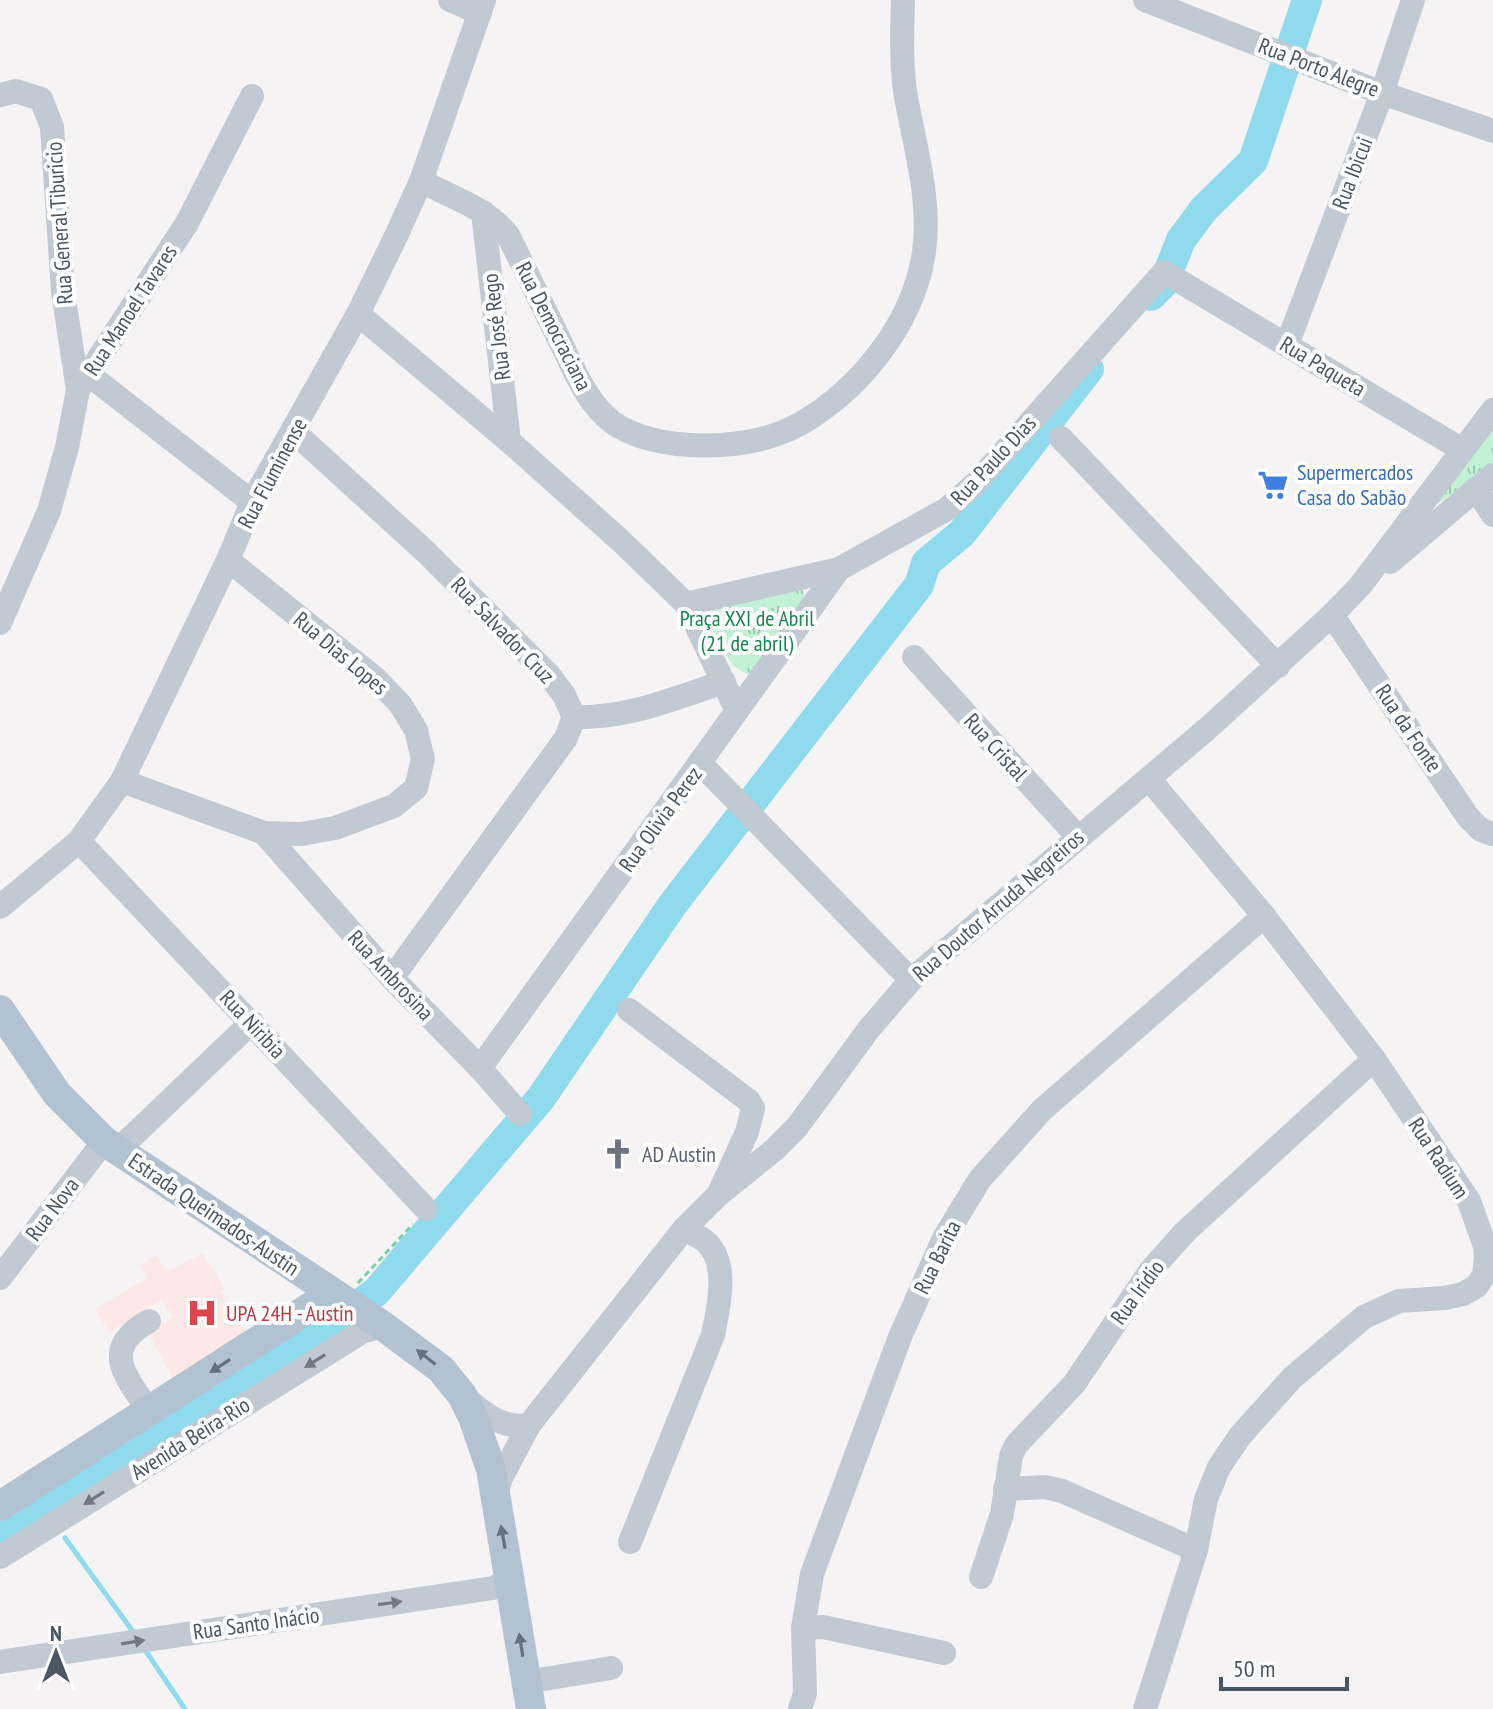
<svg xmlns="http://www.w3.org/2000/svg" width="1493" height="1709" font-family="'PT Sans Narrow',sans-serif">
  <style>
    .medical { fill: #fce8e6 }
    .grass { fill: url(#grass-tufts) }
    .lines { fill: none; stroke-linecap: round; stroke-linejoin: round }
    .stream { stroke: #90daee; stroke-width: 5 }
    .river { stroke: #90daee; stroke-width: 30 }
    .path { stroke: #7ad0a6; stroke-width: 3; stroke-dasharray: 6 4; stroke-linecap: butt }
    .minor { stroke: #c1cad2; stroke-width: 24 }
    .major { stroke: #b3c2d1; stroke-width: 30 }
    .oneway { fill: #64717d }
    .oneway2 { fill: #6e7983 }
    .labels { text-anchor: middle; stroke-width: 8; stroke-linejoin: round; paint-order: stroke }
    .street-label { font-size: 22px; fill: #4a5661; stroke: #fff }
    .shop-label { font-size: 22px; fill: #366cbe; stroke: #fff; text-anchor: start }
    .park-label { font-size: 22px; fill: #17864f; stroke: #fff }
    .worship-label { font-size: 22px; fill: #5b616d; stroke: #fff; text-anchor: start }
    .health-label { font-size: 22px; fill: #be3a42; stroke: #fff; text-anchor: start }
  </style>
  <defs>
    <pattern id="grass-tufts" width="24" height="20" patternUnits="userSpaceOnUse" patternTransform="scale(2)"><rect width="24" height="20" fill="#c3f1d5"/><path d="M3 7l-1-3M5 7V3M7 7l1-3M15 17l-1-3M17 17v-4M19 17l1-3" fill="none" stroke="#a0c6b0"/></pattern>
  </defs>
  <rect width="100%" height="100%" fill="#f5f3f3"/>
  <!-- medical -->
  <path class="medical" d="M203 1253 224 1289 220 1292 248 1334 174 1381 148 1332 173 1317 161 1300 109 1332 95 1309 148 1278 140 1266 156 1256 168 1272Z"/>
  <!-- grass -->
  <g class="grass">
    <path d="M1493 426V464L1426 512Z"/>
    <path d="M786 583C800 586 805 589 806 603L758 670 747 674 733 666 703 620 704 612Z"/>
  </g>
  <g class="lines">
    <!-- stream -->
    <g class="stream">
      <path d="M30 1511 40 1519"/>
      <path d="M65 1538 134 1633"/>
      <path d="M145 1650 185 1709"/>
    </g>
    <!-- river -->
    <g class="river">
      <path d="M1151 296 1164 283 1181 240 1204 209 1253 161 1307 0"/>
      <path d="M0 1531 149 1435 340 1318 376 1292 541 1098 673 904 919 585 926 563 962 533 1089 369"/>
    </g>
    <!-- path -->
    <path class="path" d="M358 1283 413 1224"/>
    <!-- minor -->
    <g class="minor">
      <path d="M450 0 480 13"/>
      <path d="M1145 0 1382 93 1493 131"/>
      <path d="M0 95 16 91 41 99 52 127 63 292 78 390"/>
      <path d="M421 181C451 197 487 208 508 235 525 270 542 304 559 339 572 365 583 395 605 416 627 437 660 443 689 445 726 447 767 442 800 424 859 390 911 326 923 258 933 203 914 145 905 91 901 60 902 30 903 0"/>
      <path d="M483 212 509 441"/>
      <path d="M358 314 509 441 622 542 686 604 737 711"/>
      <path d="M1287 345 1382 93 1413 0"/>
      <path d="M88 374 252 502"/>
      <path d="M294 432 427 553 549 675 564 695 574 717 566 738 392 978"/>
      <path d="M1061 438 1278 666"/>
      <path d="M1476 489 1493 515"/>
      <path d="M1390 562 1493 475"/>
      <path d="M686 604 839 569 947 509 977 482 1164 272 1461 449"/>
      <path d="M1332 615 1468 817 1481 830 1493 834"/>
      <path d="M0 623 49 511 67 447 78 390 187 223 252 96"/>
      <path d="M914 657 1078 837"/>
      <path d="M574 717C626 719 675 698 724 682"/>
      <path d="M700 763 911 980"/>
      <path d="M122 781 264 833 301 834 335 828 394 806 416 788 423 759 416 730 400 704 375 678 228 560"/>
      <path d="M264 833 392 978 480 1068 520 1114"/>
      <path d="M79 841 426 1209"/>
      <path d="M0 907 79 841 122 781 228 560 252 502 358 314 397 234 421 181 484 0"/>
      <path d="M629 1010 749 1101 753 1108 747 1132 720 1191"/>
      <path d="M480 1068 839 569"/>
      <path d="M118 1150 252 1022"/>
      <path d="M0 1278 104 1141"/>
      <path d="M149 1321C99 1349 126 1377 150 1412"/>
      <path d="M465 1397C483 1414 503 1429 529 1425"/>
      <path d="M1005 1489 1045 1487 1062 1491 1196 1550"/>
      <path d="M496 1494 501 1478 529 1425 684 1229 717 1196 774 1150 797 1127 869 1029 911 980 1207 729 1332 615 1360 586 1493 410"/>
      <path d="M630 1542 713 1335C718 1309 730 1264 706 1242 701 1237 691 1233 684 1229"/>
      <path d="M0 1557 362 1332 383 1326"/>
      <path d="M981 1577 1002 1514 1011 1456 1016 1445 1074 1384 1151 1270 1185 1232 1374 1059"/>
      <path d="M803 1628 823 1627 944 1653"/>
      <path d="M0 1662 493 1588 510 1580"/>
      <path d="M526 1682 611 1668"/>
      <path d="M800 1709 805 1693 803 1628 812 1574 900 1337 944 1238 980 1179 1042 1110 1264 916"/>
      <path d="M1145 1709 1196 1550 1206 1499 1219 1467 1240 1436 1292 1378 1364 1317 1399 1301 1445 1298 1463 1294 1477 1286 1484 1274 1486 1258 1485 1246 1469 1201 1374 1059 1264 916 1149 779"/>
    </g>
    <!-- major -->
    <g class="major">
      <path d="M0 1010 57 1094 104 1141 383 1326 441 1369 462 1395 473 1417 491 1469 531 1709"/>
      <path d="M0 1506 314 1305 322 1297 324 1287"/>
    </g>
  </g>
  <!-- one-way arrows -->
  <defs><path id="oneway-solid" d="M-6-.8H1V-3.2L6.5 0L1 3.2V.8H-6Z" transform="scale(2)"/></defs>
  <g class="oneway">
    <use href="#oneway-solid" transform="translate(426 1357) rotate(-142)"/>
    <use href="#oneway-solid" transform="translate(220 1366) rotate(147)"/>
    <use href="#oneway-solid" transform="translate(503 1537) rotate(-100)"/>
    <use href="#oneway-solid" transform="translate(521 1645) rotate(-99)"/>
  </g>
  <g class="oneway2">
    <use href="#oneway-solid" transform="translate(315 1361) rotate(148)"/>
    <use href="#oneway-solid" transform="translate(94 1498) rotate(148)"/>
    <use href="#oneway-solid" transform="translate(390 1603) rotate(-8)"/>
    <use href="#oneway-solid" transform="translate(133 1642) rotate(-9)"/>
  </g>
  <!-- icons -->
  <defs>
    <g id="supermarket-bare" transform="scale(2.4)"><path d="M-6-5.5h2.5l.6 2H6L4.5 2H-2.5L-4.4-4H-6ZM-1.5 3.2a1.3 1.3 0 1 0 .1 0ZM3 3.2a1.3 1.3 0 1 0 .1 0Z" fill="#3f7fe0" stroke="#fff" stroke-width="2.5" paint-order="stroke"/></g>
    <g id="church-bare" transform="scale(2.4)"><path d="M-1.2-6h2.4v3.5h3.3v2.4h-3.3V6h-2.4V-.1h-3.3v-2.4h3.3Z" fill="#6b7280" stroke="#fff" stroke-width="2.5" paint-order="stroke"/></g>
    <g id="hospital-bare" transform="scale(2.4)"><path d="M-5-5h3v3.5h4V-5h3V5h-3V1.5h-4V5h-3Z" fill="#e0444e" stroke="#fff" stroke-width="2.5" paint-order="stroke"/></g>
  </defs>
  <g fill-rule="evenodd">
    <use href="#supermarket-bare" x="1273" y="485"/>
    <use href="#church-bare" x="618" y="1154"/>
    <use href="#hospital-bare" x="202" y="1313"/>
  </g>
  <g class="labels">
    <!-- street labels -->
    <g class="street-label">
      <text transform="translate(1319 67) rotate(21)" y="8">Rua Porto Alegre</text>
      <text transform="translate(1352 173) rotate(-69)" y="8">Rua Ibicui</text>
      <text transform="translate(59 223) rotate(-94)" y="8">Rua General Tiburicio</text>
      <text transform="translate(130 310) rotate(-57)" y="8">Rua Manoel Tavares</text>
      <text transform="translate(554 326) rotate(63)" y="8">Rua Democraciana</text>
      <text transform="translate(496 327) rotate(-97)" y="8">Rua José Rego</text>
      <text transform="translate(1323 366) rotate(31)" y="8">Rua Paqueta</text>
      <text transform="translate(993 460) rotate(-47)" y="8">Rua Paulo Dias</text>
      <text transform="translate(272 473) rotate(-62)" y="8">Rua Fluminense</text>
      <text transform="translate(503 630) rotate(46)" y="8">Rua Salvador Cruz</text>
      <text transform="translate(341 653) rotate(40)" y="8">Rua Dias Lopes</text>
      <text transform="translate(1409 728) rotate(56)" y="8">Rua da Fonte</text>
      <text transform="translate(996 747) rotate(48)" y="8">Rua Cristal</text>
      <text transform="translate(660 819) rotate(-54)" y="8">Rua Olivia Perez</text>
      <text transform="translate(998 905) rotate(-41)" y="8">Rua Doutor Arruda Negreiros</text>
      <text transform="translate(391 975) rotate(47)" y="8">Rua Ambrosina</text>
      <text transform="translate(253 1024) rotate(47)" y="8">Rua Niribia</text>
      <text transform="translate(1439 1158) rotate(57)" y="8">Rua Radium</text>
      <text transform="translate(52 1209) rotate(-53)" y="8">Rua Nova</text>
      <text transform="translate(214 1214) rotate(34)" y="8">Estrada Queimados-Austin</text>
      <text transform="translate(937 1257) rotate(-64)" y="8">Rua Barita</text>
      <text transform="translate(1137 1292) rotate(-54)" y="8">Rua Iridio</text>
      <text transform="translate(190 1438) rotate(-32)" y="8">Avenida Beira-Rio</text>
      <text transform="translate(256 1623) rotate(-8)" y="8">Rua Santo Inácio</text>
    </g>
    <!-- shop labels -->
    <g class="shop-label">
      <text x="1297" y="480">Supermercados<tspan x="1297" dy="25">Casa do Sabão</tspan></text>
    </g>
    <!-- park labels -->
    <g class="park-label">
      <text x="747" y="626">Praça XXI de Abril<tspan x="747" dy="25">(21 de abril)</tspan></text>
    </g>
    <!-- worship labels -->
    <g class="worship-label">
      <text x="642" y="1162">AD Austin</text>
    </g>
    <!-- health labels -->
    <g class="health-label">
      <text x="226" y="1321">UPA 24H - Austin</text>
    </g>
  </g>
  <!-- north arrow -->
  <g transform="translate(56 1653)" stroke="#ffffff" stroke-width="6" paint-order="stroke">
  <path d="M0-6L14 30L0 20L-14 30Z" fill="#4a5661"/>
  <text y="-12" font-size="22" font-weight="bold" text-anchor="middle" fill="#4a5661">N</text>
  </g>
  <!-- scale -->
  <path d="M1221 1677v12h126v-12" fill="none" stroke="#4a5661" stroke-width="4"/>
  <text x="1233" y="1677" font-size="24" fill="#4a5661" stroke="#ffffff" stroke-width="6" paint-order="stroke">50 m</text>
</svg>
